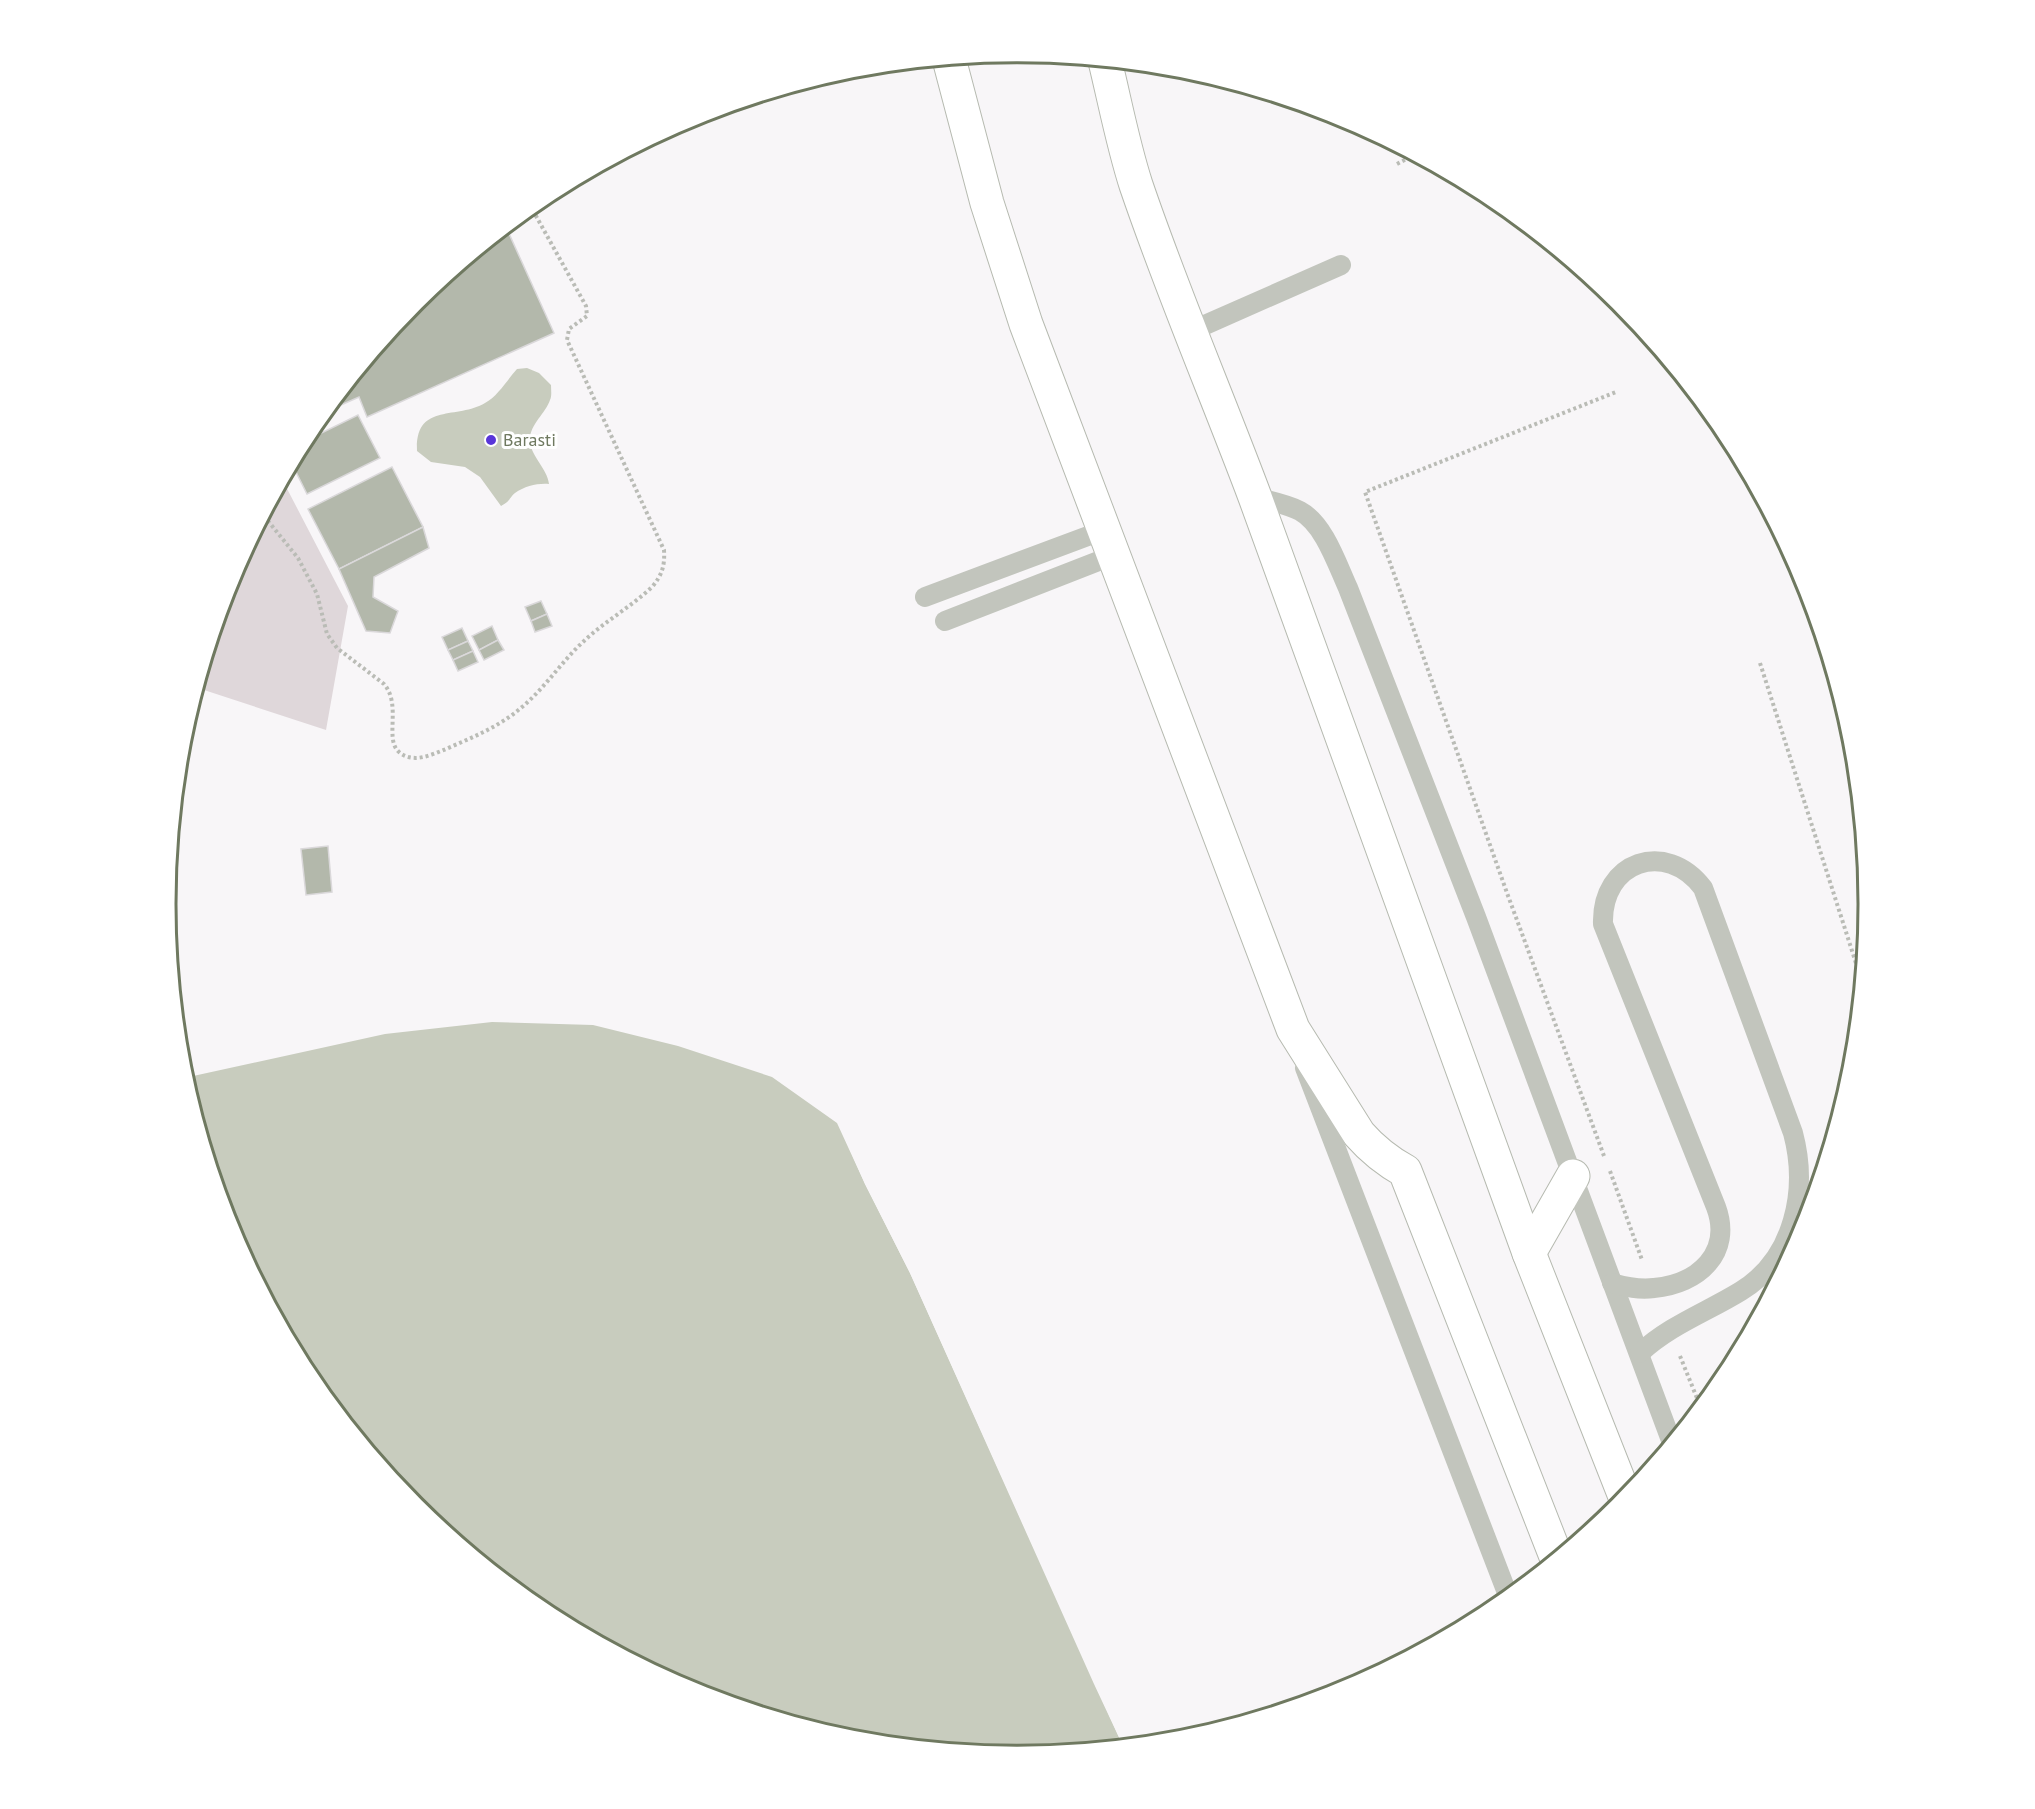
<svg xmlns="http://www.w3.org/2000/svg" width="2035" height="1809" font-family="'PT Sans',sans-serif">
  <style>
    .green { fill: #dfd7da }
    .water { fill: #c8ccbe }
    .pier { fill: #f8f6f8 }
    .building { fill: #b3b8ab; stroke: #dad8da; stroke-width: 1.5 }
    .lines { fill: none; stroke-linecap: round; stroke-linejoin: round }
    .secondary-casing { stroke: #b6bab0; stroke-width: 35 }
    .path { stroke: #babcb6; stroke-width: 4; stroke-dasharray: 3 3; stroke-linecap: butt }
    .lane { stroke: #c2c5bd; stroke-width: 20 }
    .secondary { stroke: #fff; stroke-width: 33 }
    .poi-dot { fill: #5935d9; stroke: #fff; stroke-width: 2 }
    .labels { text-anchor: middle; stroke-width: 6; stroke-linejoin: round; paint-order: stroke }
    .poi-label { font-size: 18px; fill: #6f7960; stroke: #fff; text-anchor: start }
    .rim { fill: none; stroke: #6f7960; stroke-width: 3 }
  </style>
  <rect width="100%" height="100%" fill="#f8f6f8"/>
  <!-- green -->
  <path class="green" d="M283 481 348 606 326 730 204 690 196 692 230 578Z"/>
  <!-- water -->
  <g class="water">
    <path d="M527 368 539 373 551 385C551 390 552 396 550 400 546 413 528 426 530 442 532 458 547 468 549 484 538 483 525 486 515 493 508 499 511 501 501 506L480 477 465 467 431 462 417 451C415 402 457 420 485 403 498 396 507 380 517 369Z"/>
    <path d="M492 1022 593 1025 678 1046 772 1077 837 1123 865 1184 910 1273 1123 1746 1017 1756 851 1740 691 1692 544 1613 415 1507 309 1378 230 1230 184 1078 385 1034Z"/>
  </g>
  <!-- pier -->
  <path class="pier" d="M836 1118 840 1121 868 1183 913 1271 1126 1746H1123L1094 1684 910 1273 865 1184Z"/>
  <!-- building -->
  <g class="building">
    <path d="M506 227 554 333 367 417 359 397 325 412 415 302 454 270 471 263 469 258Z"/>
    <path d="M358 415 380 458 307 494 292 464 303 442Z"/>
    <path d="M392 467 423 527 339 569 308 509Z"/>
    <path d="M423 527 429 548 374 577 373 597 398 611 390 633 366 631 339 569Z"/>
    <path d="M541 601 547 614 531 621 525 607Z"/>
    <path d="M547 614 552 626 535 632 531 621Z"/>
    <path d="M492 626 498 640 479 650 472 636Z"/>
    <path d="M462 628 468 641 448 650 442 637Z"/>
    <path d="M498 640 504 650 484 660 479 650Z"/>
    <path d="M468 641 473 651 453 660 448 650Z"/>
    <path d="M473 651 478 662 458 671 453 660Z"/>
    <path d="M328 846 332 892 306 895 301 849Z"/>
  </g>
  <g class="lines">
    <!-- secondary casing -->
    <g class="secondary-casing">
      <g id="secondary">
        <path d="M949 59 987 203 1026 324 1293 1029 1359 1134C1373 1150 1387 1161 1405 1171L1557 1559"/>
        <path d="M1105 61C1115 102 1123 145 1136 185 1172 291 1216 393 1255 497L1529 1253 1626 1499"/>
        <path d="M1529 1253 1573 1176"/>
      </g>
    </g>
    <!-- path -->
    <g class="path">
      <path d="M1397 164 1414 155"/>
      <path d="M264 516 298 558 317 594 327 634 337 648 384 684C402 705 384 739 399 752 413 764 431 755 446 749 473 737 499 727 522 707 545 688 562 661 584 641 605 621 631 607 652 587 662 575 665 566 664 550L567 340 569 329 587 316 586 306 531 207"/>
      <path d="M1760 663 1862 982"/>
      <path d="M1604 1156 1507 893 1365 492 1616 392"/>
      <path d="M1610 1171 1642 1260"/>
      <path d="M1680 1356 1701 1408"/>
    </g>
    <!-- lane -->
    <g class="lane">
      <path d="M1189 332 1341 265"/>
      <path d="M1255 497C1269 501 1287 504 1300 511 1324 524 1337 564 1348 588L1476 917 1672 1443"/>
      <path d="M925 597 1104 530"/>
      <path d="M945 621 1114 555"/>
      <path d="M1305 1068 1509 1598"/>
      <path d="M1612 1283C1626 1287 1639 1290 1654 1288 1698 1284 1733 1253 1716 1207L1603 924C1601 861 1666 839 1703 888L1793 1133C1808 1189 1795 1258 1741 1291 1707 1312 1670 1325 1640 1353"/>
    </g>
    <!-- secondary -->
    <use href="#secondary" class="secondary"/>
  </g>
  <!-- markers -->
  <circle class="poi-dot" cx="491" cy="440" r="6"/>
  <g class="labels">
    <!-- poi labels -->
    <g class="poi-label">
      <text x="503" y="446">Barasti</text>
    </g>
  </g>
  <!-- crop -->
  <path d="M0 0H2035V1809H0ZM176 904a841 841 0 1 1 1682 0a841 841 0 1 1-1682 0Z" fill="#fff" fill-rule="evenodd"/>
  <path class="rim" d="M176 904a841 841 0 1 1 1682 0a841 841 0 1 1-1682 0Z"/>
</svg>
